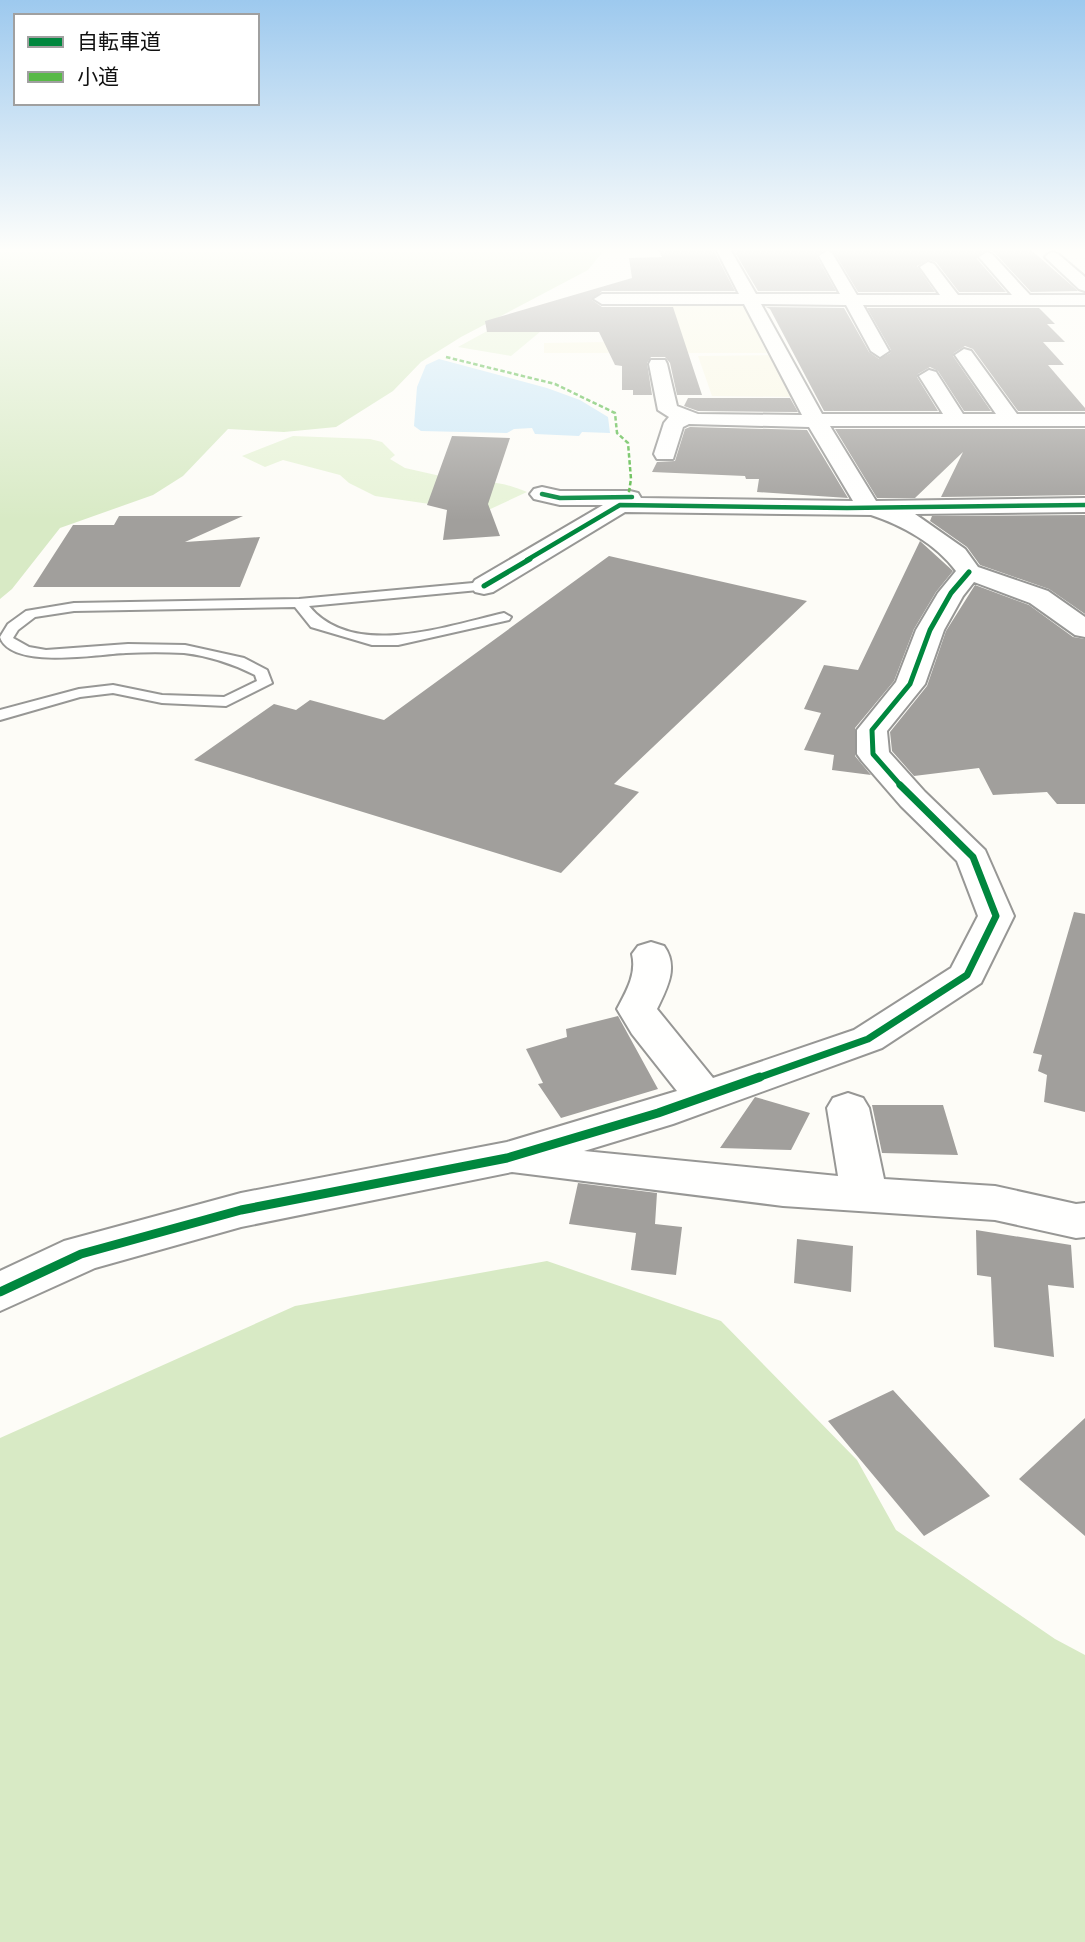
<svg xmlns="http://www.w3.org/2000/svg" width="1085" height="1942" font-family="'Noto Serif','Noto Sans JP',serif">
	<rect width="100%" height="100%" fill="#fdfcf7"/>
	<path fill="#f9f7e4" d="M743,302l24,51h-154l42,-28 -6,-22z
		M609,342l2,11h-67v-10z
		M774,355l19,42 -81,-1 -14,-40z"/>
	<path fill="#e7f3d7" d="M531,307l33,5 -53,44 -53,-9z
		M293,436l77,3 12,3 13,13 -5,4 15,9 71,16c19,-4 33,1 51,8l-43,20 -109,-16 -26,-13 -9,-8 -57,-15 -18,7 -23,-11z"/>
	<path fill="#d8eac5" d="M0,249h605l-17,21 -127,67 -40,25 -28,29 -57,36 -52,5 -56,-3 -45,47 -30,19 -93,33 -48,61 -12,10z
		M547,1261l174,60 136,139 39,70 159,109 30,16v287h-1085v-504l295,-132z"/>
	<path fill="#cde8f7" d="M439,359l108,29 33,12 28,17 2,16 -28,-1 -3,4 -44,-2 -3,-6 -18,1 -7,4 -86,-2 -7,-5 3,-39 9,-22z"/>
	<path fill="#a19f9c" d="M657,249h56l22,42h-133l-10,9 10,7h71l29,88h-25l-7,-32 -5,-6h-14l-4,6 5,32h-19v-5h-11v-24l-7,-1 -16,-33h-112l-2,-11 147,-43 -3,-20 33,-1z
		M733,249h95l-10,5 -1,3 19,34h-78z
		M828,249h202l48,42 -47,1 -37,-40 -6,-2 -10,5 -1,4 29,33h-47l-23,-30 -7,-2 -12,6 18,26h-77l-24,-40z
		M766,307l78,1 25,44 10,7 11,-6 1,-3 -24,-42h172l16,16h-8l18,18h-22l21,23h-16l37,43v3h-67l-45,-62 -8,-3 -11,7 -1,3 38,55h-27l-26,-40 -8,-4 -12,7 -1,3 21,34h-114l-54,-102z
		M688,398h102l8,14 -100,-1 -14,-5z
		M690,427l117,3 41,68 -91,-6 2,-13h-13l-1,-3 -93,-4 5,-10 18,-1 10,-32z
		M835,429h250v66l-144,2 22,-45 -48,46h-38z
		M452,436l58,2 -22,66 12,32 -57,4 4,-30 -20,-5z
		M1085,515v99l-36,-25 -69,-24 -13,-18 -37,-26 2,-5z
		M119,516h124l-58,26 75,-5 -20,50h-207l40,-62h41z
		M920,541l33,30 -17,21 -22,37 -20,52 -39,47v28l16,19 -39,-5 2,-15 -30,-5 17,-37 -17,-4 20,-44 34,5z
		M609,556l198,45 -193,183 25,8 -78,81 -367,-113 80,-56 22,6 14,-10 74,20z
		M975,585l54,20 44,32 12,2v165h-28l-10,-12 -54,3 -14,-27 -65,8 -22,-25 -2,-19 37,-46 19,-55z
		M1074,912l11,2v198l-41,-10 3,-27 -9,-4 4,-16 -9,-2z
		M618,1016l40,73 -97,29 -23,-34 5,-1 -17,-34 41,-12 -1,-8z
		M755,1097l55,16 -19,37 -71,-2z
		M872,1105h71l15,50 -76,-2z
		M578,1183l79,10 -2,31 27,3 -6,48 -45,-5 5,-37 -67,-9z
		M976,1230l95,15 3,43 -26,-3 6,72 -60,-10 -3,-70 -14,-2z
		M797,1239l56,7 -2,46 -57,-9z
		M893,1390l97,106 -66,40 -96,-115z
		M1085,1418v118l-66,-57z"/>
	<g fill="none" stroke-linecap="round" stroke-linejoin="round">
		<defs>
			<path id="service" d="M484,582l5,1v6l-180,17c44,54 137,20 195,7l7,4 -2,3 -111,25h-26l-61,-18 -16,-20 -221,4 -39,6 -17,13 -5,8 16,9 17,3 82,-6 57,1 59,13 23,12 5,13 -46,23 -64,-3 -49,-10 -33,4 -80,23v-10l79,-21 34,-4 49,10 62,2 33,-16 -2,-6c-22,-11 -45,-19 -71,-22 -19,-1 -39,-1 -58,0 -28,1 -115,17 -126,-16l8,-13 18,-13 48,-8 225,-4z"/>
			<path id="minor" d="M716,249h14l26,45h84l-21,-38 8,-5 5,2 25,42h83l-20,-28 8,-5 6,2 24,31h54l-33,-38 8,-5 5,2 38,41h55v10h-222l26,46 -9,6 -9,-6 -25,-46 -85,-1 61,110h121l-24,-38 10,-6 7,2 27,42h33l-41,-59 9,-6 7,2 46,63h68v12h-255l46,75 209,-3v14l-170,2 50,35 13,18 70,24 37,26v20l-10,-2 -45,-32 -56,-21 -11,14 -19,34 -19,54 -38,47 2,21 36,40 60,58 29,66 -33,67 -99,65 -209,76 -89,27 254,25 -11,-68 6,-10 15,-5 15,5 6,10 15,71 111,7 81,18 9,-1v34l-9,1 -81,-18 -212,-14 -271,-34 -271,55 -146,41 -95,43v-40l64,-30 177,-48 266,-51 170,-51 -45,-57 -15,-25c9,-17 20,-35 15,-55l6,-8 13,-4 13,4c15,21 3,42 -7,63l56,69 141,-48 97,-62 27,-52 -21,-55 -56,-55 -39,-45 -5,-7v-24l39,-48 20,-52 22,-37 18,-22c-20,-27 -54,-46 -85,-56l-246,-3 -132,80 -9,2 -9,-2 -4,-6 4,-6 128,-75h-43l-26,-6 -4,-5 4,-5 8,-2 18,4h70l8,2 3,5 212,3 -44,-74 -120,-3 -6,3 -10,32h-16l-3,-5 10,-31 5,-6 -11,-7 -9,-46 2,-4h14l2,4 10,42 21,8 104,1 -58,-111h-142l-8,-5 8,-5h137z
				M1053,252l5,2 27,23v14l-6,-2 -31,-29 -3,-3 3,-3z"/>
		</defs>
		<use href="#service" stroke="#979795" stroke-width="4"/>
		<use href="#minor" stroke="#979795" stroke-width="4"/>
		<use href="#service" fill="#fffffe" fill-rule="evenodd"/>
		<use href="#minor" fill="#fffffe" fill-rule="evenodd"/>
		<path stroke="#58b947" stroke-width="2.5" stroke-dasharray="4.5 2.5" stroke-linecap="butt" d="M446,357l109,27 60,29 2,20 11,10 3,36 -3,19"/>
		<defs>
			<path id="cycleway-far3" d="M542,494l18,4 72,-1
				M527,560l93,-55 227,3 238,-3"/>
			<path id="cycleway-far2" d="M484,586l46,-27
				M902,787l-29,-33 -1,-24 38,-46 20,-54 21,-37 18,-21"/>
			<path id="cycleway-far1" d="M755,1079l113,-40 99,-64 29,-59 -23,-59 -73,-72"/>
			<path id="cycleway" d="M0,1292l81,-38 160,-44 266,-52 151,-45 102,-36"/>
		</defs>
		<use href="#cycleway-far3" stroke="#fff" stroke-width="7"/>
		<use href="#cycleway-far2" stroke="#fff" stroke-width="9"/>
		<use href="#cycleway-far1" stroke="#fff" stroke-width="11"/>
		<use href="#cycleway" stroke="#fff" stroke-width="13"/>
		<use href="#cycleway-far3" stroke="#00873e" stroke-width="4.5"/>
		<use href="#cycleway-far2" stroke="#00873e" stroke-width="5"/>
		<use href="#cycleway-far1" stroke="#00873e" stroke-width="7"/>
		<use href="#cycleway" stroke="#00873e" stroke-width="9"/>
	</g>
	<linearGradient id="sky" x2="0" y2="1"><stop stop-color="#9dc9ee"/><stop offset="0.48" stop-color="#fefefb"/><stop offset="1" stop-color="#fefefb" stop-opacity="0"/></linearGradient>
	<rect width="1085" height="520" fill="url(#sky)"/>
	<rect x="14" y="14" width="245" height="91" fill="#ffffff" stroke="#a0a0a0" stroke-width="2"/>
	<rect x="28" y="37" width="35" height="10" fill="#00873e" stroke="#a0a0a0" stroke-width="2"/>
	<text x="77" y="49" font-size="21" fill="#111111">自転車道</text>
	<rect x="28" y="72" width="35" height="10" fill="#58b947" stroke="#a0a0a0" stroke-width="2"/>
	<text x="77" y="84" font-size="21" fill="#111111">小道</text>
</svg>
